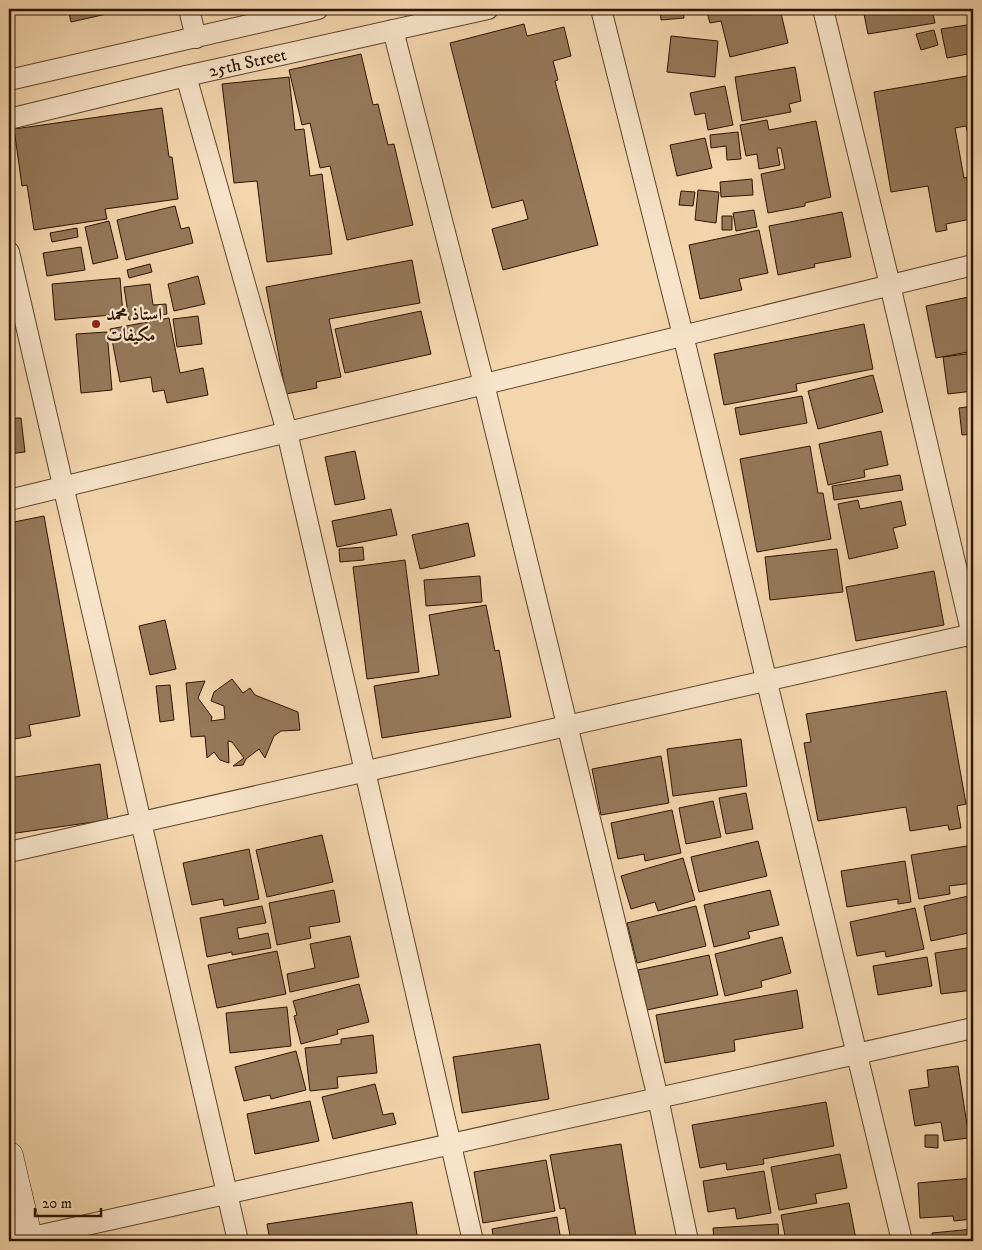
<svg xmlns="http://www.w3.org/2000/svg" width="982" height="1250" font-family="'IM FELL DW Pica',Amiri,serif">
	<rect width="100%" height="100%" fill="#f4d6ad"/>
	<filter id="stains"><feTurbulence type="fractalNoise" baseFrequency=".004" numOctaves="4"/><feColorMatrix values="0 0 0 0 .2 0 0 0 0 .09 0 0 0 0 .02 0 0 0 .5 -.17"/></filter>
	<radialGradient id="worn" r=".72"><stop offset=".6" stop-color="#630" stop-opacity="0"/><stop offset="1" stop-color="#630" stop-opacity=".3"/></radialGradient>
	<path fill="#94795a" stroke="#2c1400" d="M68,9h61l-58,13z
		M660,9h23l1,9 -23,2z
		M706,9h74l8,34 -58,14 -9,-36 -11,2z
		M863,9h69l3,14 -67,11z
		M524,24l3,12 37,-9 7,29 -18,5 5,19 -3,1 43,164 -95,25 -11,-41 36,-10 -5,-19 -31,8 -42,-165z
		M973,24v29l-26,5 -6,-29z
		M934,30l4,15 -17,5 -5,-16z
		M671,36l47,5 -3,36 -48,-5z
		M361,54l12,51 5,-1 10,41 6,-1 19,81 -66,15 -17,-74 -10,2 -10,-45 -8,2 -13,-55z
		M795,67l6,34 -12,3 2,8 -49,9 -7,-44z
		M973,75v62l-4,1 -3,-12 -11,2 9,50 9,-2v54l-2,-11 -25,5 1,6 -11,2 -8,-46 -37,6 -17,-100z
		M289,77l6,53 9,-1 6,47 12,-2 10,80 -65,8 -10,-81 -23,2 -12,-99z
		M725,86l8,39 -25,5 -3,-17 -10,2 -5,-22z
		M162,108l7,49h3l6,42 -73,10 2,10 -73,11 -7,-45 -5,1 -8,-57z
		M767,120l2,10 47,-9 15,76 -26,6v3l-37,7 -7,-39 24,-5 -4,-21h-4l3,17 -21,4 -2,-15 -11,2 -6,-31z
		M738,132l3,27 -14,1 -1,-14 -15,2 -1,-13z
		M705,138l7,30 -35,8 -7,-31z
		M752,179l1,16 -32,2 -1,-15z
		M698,190l21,2 -3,31 -21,-3z
		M681,191l14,1 -2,14 -14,-1z
		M175,206l6,23 8,-2 4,16 -67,17 -9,-40z
		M754,210l3,17 -21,4 -3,-18z
		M842,212l9,45 -37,7 1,3 -37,8 -9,-49z
		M722,216h10v14h-10z
		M109,221l9,37 -25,6 -8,-37z
		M77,228l1,9 -26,5 -2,-9z
		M759,230l9,43 -29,6 3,11 -42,9 -11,-54z
		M81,247l4,23 -38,6 -4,-23z
		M412,260l8,43 -91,16 12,58 -25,5 1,6 -31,6 -20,-107z
		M150,264l2,8 -23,6 -2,-8z
		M198,276l7,28 -31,7 -6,-27z
		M120,278l3,36 -68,6 -3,-36z
		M150,284l3,21 13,-1 1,10 -38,6 -5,-33z
		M973,296v55l-37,7 -10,-52z
		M421,311l10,43 -86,19 -10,-44z
		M198,316l4,28 -25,3 -4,-28z
		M169,318l11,55 23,-5 5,27 -41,8 -3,-13 -11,2 -2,-15 -31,5 -10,-53z
		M864,324l9,45 -77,15 1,7 -73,14 -10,-51z
		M107,332l5,58 -31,3 -5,-59z
		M973,353v38l-25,3 -5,-37z
		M873,375l10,37 -65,17 -10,-38z
		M9,392h1l4,26h7l4,34 -16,2z
		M802,396l5,27 -67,12 -5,-27z
		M973,406v28l-11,1 -3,-27z
		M881,431l7,34 -24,5 1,7 -37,8 -9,-41z
		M810,446l8,47h5l8,46 -74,13 -17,-93z
		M355,451l10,48 -30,6 -10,-48z
		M900,475l3,15 -69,10 -2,-14z
		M858,500l2,9 41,-8 5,24 -13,3 5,20 -49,11 -11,-55z
		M391,509l6,26 -60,12 -5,-26z
		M44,516l36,200 -51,9 2,11 -22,4v-217z
		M468,523l7,33 -55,13 -8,-34z
		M363,547l1,13 -24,2 -1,-13z
		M837,549l6,43 -73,8 -5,-43z
		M405,560l14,112 -52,7 -14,-112z
		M934,571l10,54 -88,16 -10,-54z
		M480,576l2,26 -56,4 -2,-26z
		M486,605l9,46 4,-1 12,67 -129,21 -8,-52 65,-11 -10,-60z
		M165,620l11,49 -26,6 -11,-49z
		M232,679l11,14 7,-5 5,7 43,17 2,18 -19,1 -7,5 -9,22 -6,-9 -13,10 -3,6 -10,1 11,-8 -12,-16 -4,-1 1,22 -9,-3 -6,-8 -7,6 -2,-22 -14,1 -5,-54 19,-2 -7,17 14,19 -1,4 14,-2 -1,-13 -13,-5 3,-9z
		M170,685l4,35 -14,2 -4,-36z
		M946,691l20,113 -9,2 4,22 -12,2 -1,-5 -38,6 -4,-24 -88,14 -14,-78 7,-1 -5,-28z
		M741,739l6,47 -74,10 -6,-47z
		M661,756l8,47 -68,12 -9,-46z
		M100,764l8,56 -99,14v-56z
		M746,793l7,36 -27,5 -7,-36z
		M713,801l8,36 -35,7 -7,-36z
		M672,810l9,43 -36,8 -1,-7 -26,5 -7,-36z
		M322,835l11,47 -66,15 -11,-47z
		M758,841l9,35 -68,16 -8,-35z
		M973,845v38l-24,3 1,8 -31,5 -8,-44z
		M249,849l10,50 -35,7 -1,-7 -31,6 -9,-42z
		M683,858l12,42 -37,11 -3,-9 -24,7 -10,-33z
		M905,861l6,41 -13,2v-5l-51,8 -6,-36z
		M334,890l6,32 -31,5 2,11 -34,7 -8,-42z
		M770,890l9,35 -31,7 2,6 -36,9 -10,-42z
		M973,895v37l-42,9 -7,-35z
		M262,906l4,17 -29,5 2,11 29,-6 3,15 -39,7v-3l-25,5 -7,-39z
		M696,906l10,40 -69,17 -10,-40z
		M915,908l9,41 -38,8 -1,-6 -28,5 -7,-34z
		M350,936l9,41 -69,15 -3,-18 28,-6 -5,-24z
		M782,937l9,36 -30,8 1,6 -37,9 -10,-42z
		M973,947v43l-32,4 -6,-41z
		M277,951l9,43 -69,14 -9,-43z
		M709,955l9,40 -71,15 -9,-40z
		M927,957l5,29 -54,9 -5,-29z
		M359,984l10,38 -32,8 1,4 -37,10 -7,-28 3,-1 -4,-14z
		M797,990l6,38 -69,12 1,11 -70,12 -9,-48z
		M287,1007l4,39 -61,7 -4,-40z
		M373,1035l4,38 -40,4 1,11 -28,3 -5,-43 36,-4v-5z
		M540,1044l9,55 -87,14 -9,-56z
		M296,1051l10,39 -35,9 -1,-4 -26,6 -9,-34z
		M958,1066l11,72 -25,3 -3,-19 -26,4 -6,-36 20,-3 -2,-17z
		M375,1084l8,31 10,-2 3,11 -63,15 -11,-42z
		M310,1101l9,40 -64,13 -8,-40z
		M826,1102l8,44 -71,13 1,5 -37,6 -1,-7 -26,5 -8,-43z
		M925,1135h13v13l-13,-1z
		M621,1144l15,93 -22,4h-43l-6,-33 -5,1 -10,-54z
		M840,1154l7,34 -32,6 2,9 -38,7 -8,-43z
		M546,1160l9,51 -72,12 -9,-51z
		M764,1171l7,42 -34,6 -2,-11 -27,4 -5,-31z
		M973,1178v41l-19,2 -1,-5 -33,2 -2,-35z
		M412,1202l6,39h-148l-3,-17z
		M849,1203l7,36 -15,2h-55l-5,-26z
		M557,1217l4,24h-67l-2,-12z
		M778,1224l1,17h-29l-1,-5h-3v5h-32l-1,-13z
		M973,1229v12h-40l-1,-8z"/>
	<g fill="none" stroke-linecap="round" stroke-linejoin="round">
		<defs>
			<g id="street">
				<path d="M189,9l7,29"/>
				<path d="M601,9l82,326 219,906"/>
				<path d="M823,9l67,276 83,354"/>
				<path d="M393,30l91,354 174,714 30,143"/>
				<path d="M186,76l101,356 186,809"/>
				<path d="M9,80l309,-71"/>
				<path id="s1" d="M9,119l177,-43 302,-67"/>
				<path d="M9,252l229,989"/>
				<path d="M9,500l964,-235"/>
				<path d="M9,852l964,-218"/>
				<path d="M28,1238l945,-210"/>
			</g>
			<path id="secondary" d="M9,1156l20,85"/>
		</defs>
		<use href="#street" stroke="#5e442b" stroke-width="22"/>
		<use href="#secondary" stroke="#2c1400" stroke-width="29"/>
		<use href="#street" stroke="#f8e4ca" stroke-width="20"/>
		<use href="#secondary" stroke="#f8e4ca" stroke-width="28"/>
	</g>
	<circle fill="#8f2418" stroke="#f8e4ca" stroke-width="2" cx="96" cy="324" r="5"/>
	<g text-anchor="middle" stroke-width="4.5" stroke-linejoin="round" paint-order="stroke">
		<g font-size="18" fill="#2c1400" stroke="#f8e4ca">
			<text dy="6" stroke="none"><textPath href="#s1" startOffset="245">25th Street</textPath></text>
		</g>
		<g font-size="18" font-weight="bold" fill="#2c1400" stroke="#f8e4ca" text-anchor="start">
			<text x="106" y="320">استاذ محمد<tspan x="106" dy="21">مكيفات</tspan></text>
		</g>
	</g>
	<rect width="982" height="1250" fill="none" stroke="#f4d6ad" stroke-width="30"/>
	<rect x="10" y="10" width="962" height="1230" fill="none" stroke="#2c1400" stroke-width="2.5"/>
	<rect x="15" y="15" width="952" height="1220" fill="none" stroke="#2c1400"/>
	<path d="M35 1208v8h66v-8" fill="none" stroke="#2c1400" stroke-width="2.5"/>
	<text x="42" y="1208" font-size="15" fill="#2c1400" stroke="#f8e4ca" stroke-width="4" paint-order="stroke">20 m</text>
	<rect width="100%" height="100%" filter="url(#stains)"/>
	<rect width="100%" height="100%" fill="url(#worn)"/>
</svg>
